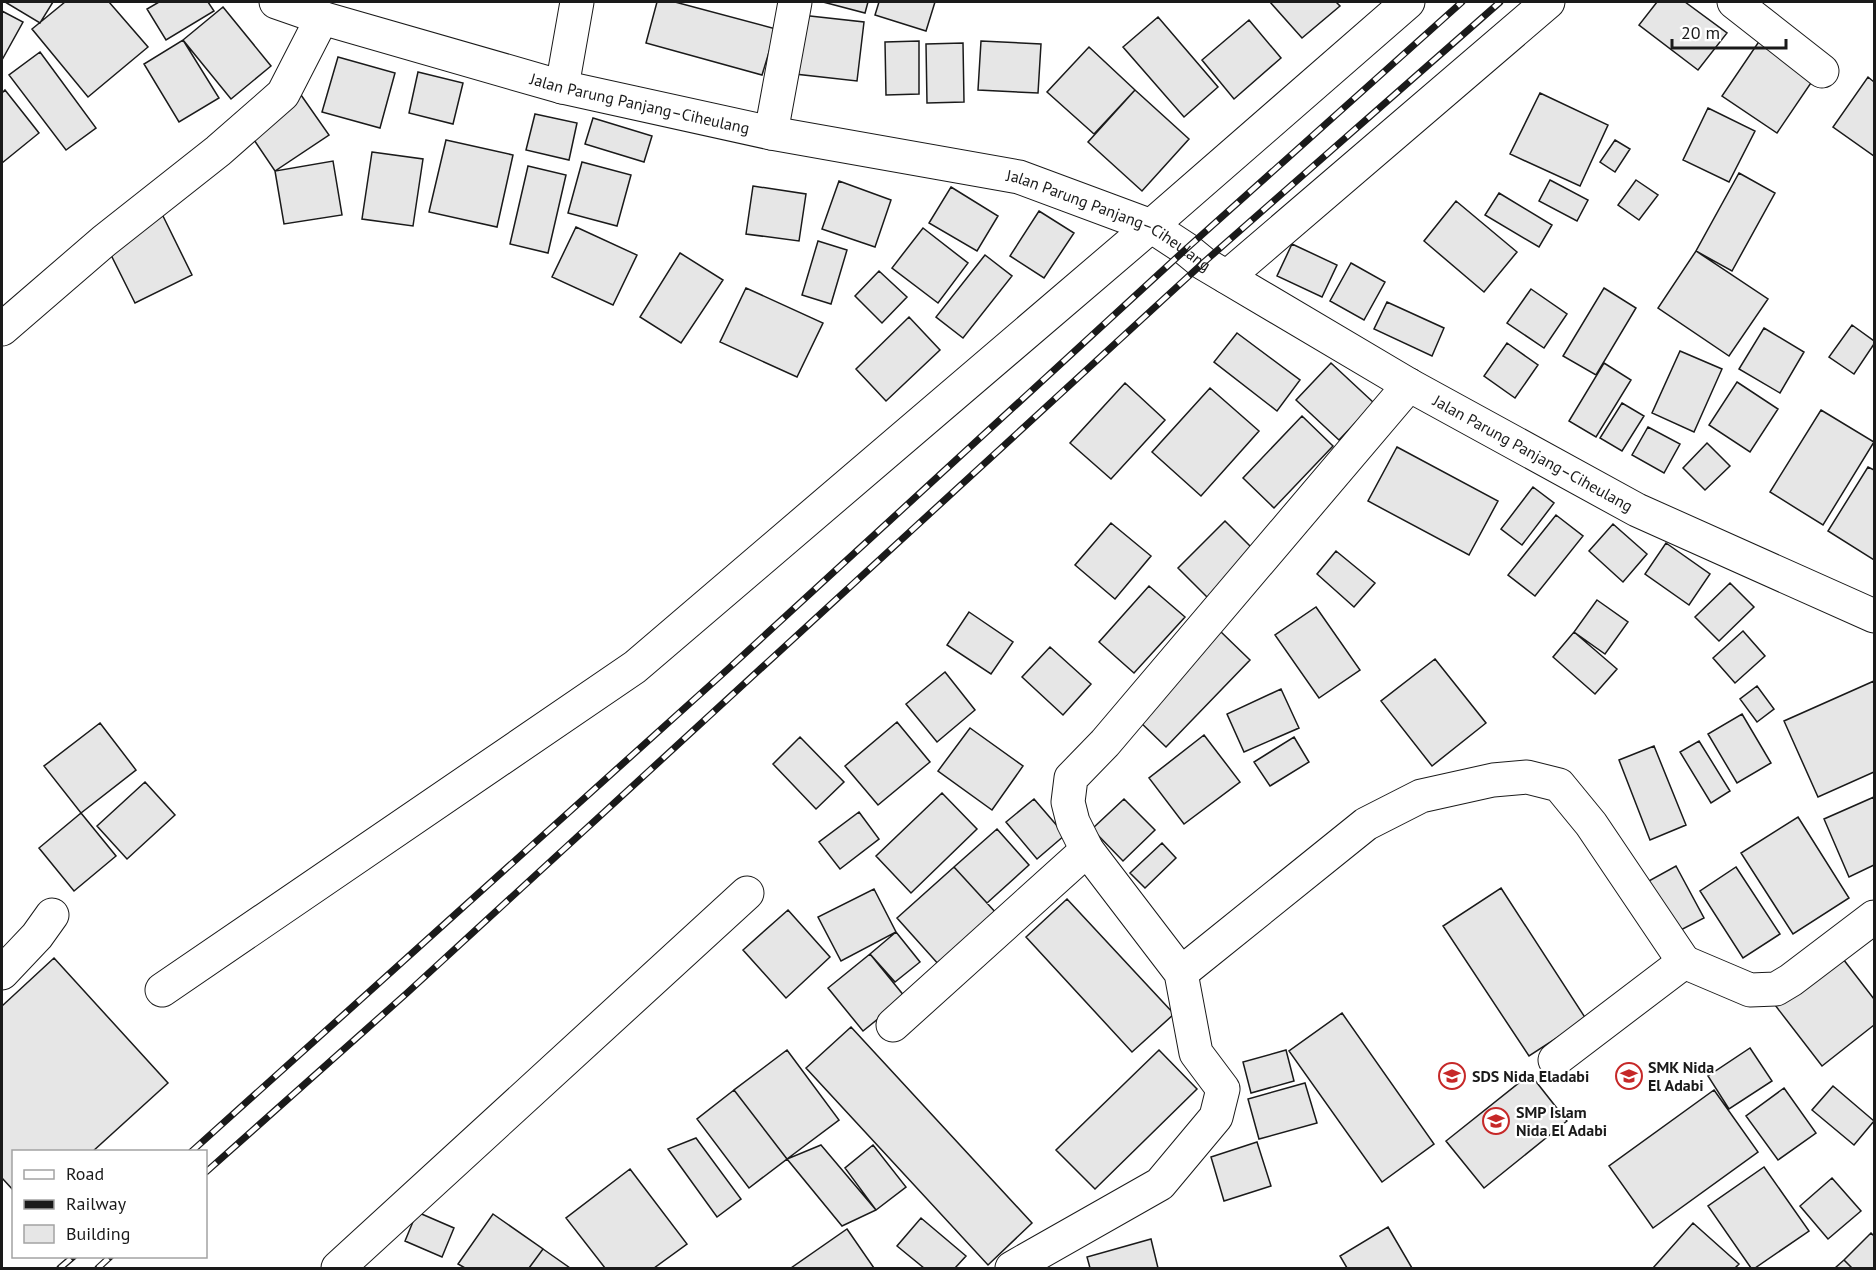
<svg xmlns="http://www.w3.org/2000/svg" width="1876" height="1270" font-family="'PT Sans',sans-serif">
	<rect width="100%" height="100%" fill="#fff"/>
	<path fill="#e6e6e6" stroke="#1a1a1a" stroke-width="1.5" d="M5,2h48l-13,21z
		M65,2h44l39,45 -60,50 -56,-68z
		M159,2h49l6,9 -48,29 -19,-31z
		M657,2h18l101,27 -14,46 -116,-32z
		M823,2h45l-3,11z
		M879,2h56l-9,29 -51,-16z
		M1270,2h66l4,4 -38,32z
		M1657,2h28l42,31 -29,37 -59,-45z
		M223,7l48,59 -40,33 -48,-59z
		M2,11l21,11 -21,38z
		M801,15l63,7 -7,59 -62,-7z
		M1158,17l60,70 -34,30 -61,-70z
		M1249,20l32,38 -47,41 -32,-39z
		M183,40l36,58 -40,24 -35,-58z
		M1760,40l55,37 -38,56 -55,-37z
		M919,41v53l-33,1 -1,-53z
		M981,41l60,3 -3,49 -60,-3z
		M963,43l1,59 -37,1 -1,-59z
		M1089,47l46,43 -41,44 -47,-42z
		M40,52l56,76 -30,22 -57,-75z
		M338,57l57,16 -15,55 -58,-16z
		M418,72l45,11 -10,41 -44,-11z
		M1868,77l6,5v74l-41,-29z
		M5,90l34,43 -37,30v-70z
		M1135,90l54,49 -47,52 -54,-49z
		M1540,93l68,32 -28,61 -70,-32z
		M301,95l28,40 -54,36 -27,-40z
		M1708,108l47,23 -26,51 -46,-22z
		M535,114l42,9 -8,37 -43,-10z
		M593,118l59,18 -8,26 -59,-18z
		M446,140l67,15 -16,72 -68,-15z
		M1615,140l15,9 -15,23 -15,-10z
		M372,152l51,7 -10,67 -51,-7z
		M333,161l9,54 -58,9 -9,-53z
		M582,162l49,13 -14,51 -49,-13z
		M528,166l38,9 -18,78 -38,-9z
		M1739,173l36,20 -43,78 -36,-20z
		M1550,180l38,20 -11,21 -38,-20z
		M1636,180l22,15 -19,25 -21,-15z
		M839,181l52,19 -16,47 -53,-18z
		M753,186l53,8 -7,47 -53,-7z
		M951,187l47,29 -21,35 -48,-28z
		M1499,193l53,32 -13,22 -54,-32z
		M1456,201l61,51 -33,40 -60,-51z
		M1039,211l35,22 -30,45 -34,-22z
		M162,214l30,61 -57,28 -30,-60z
		M576,227l61,28 -24,50 -61,-28z
		M923,228l45,35 -30,40 -46,-35z
		M818,241l29,9 -16,54 -29,-9z
		M1292,244l45,21 -15,32 -45,-21z
		M1696,251l72,48 -39,57 -71,-48z
		M680,253l43,27 -42,63 -41,-26z
		M985,255l27,21 -49,62 -27,-21z
		M1351,263l34,19 -21,38 -34,-19z
		M879,271l28,26 -25,26 -27,-27z
		M746,288l77,35 -26,54 -77,-35z
		M1604,288l32,20 -40,67 -33,-19z
		M1531,289l36,25 -23,34 -37,-25z
		M1387,302l57,26 -12,28 -58,-27z
		M909,317l31,33 -54,51 -30,-32z
		M1852,325l22,16v3l-20,30 -25,-17z
		M1764,328l40,24 -24,41 -41,-24z
		M1237,333l63,47 -23,31 -63,-49z
		M1507,343l31,22 -23,33 -31,-22z
		M1680,351l42,18 -28,63 -42,-19z
		M1331,363l43,40 -35,37 -43,-40z
		M1604,363l27,17 -35,57 -27,-16z
		M1737,382l41,27 -28,43 -41,-27z
		M1125,383l40,37 -54,59 -41,-36z
		M1210,388l49,43 -58,65 -49,-44z
		M1622,403l22,13 -22,35 -22,-13z
		M1821,410l53,32 -51,83 -53,-33z
		M1302,416l31,30 -59,62 -31,-30z
		M1648,427l32,17 -16,29 -32,-18z
		M1707,443l23,23 -25,24 -22,-22z
		M1397,447l101,54 -29,54 -101,-54z
		M1868,467l6,3v90l-46,-29z
		M1533,487l21,16 -32,42 -21,-16z
		M1556,515l27,21 -48,60 -27,-21z
		M1225,521l30,30 -47,47 -30,-30z
		M1111,523l40,33 -36,43 -40,-34z
		M1613,524l34,30 -24,28 -34,-31z
		M1666,543l44,31 -21,31 -44,-31z
		M1336,551l39,32 -21,24 -37,-33z
		M1730,583l24,24 -35,34 -24,-24z
		M1149,586l36,31 -51,56 -35,-31z
		M1597,600l31,22 -23,32 -31,-22z
		M1316,607l44,63 -41,28 -44,-63z
		M969,612l44,30 -22,32 -44,-29z
		M1220,631l30,29 -84,87 -30,-29z
		M1743,631l22,25 -30,27 -22,-25z
		M1574,632l43,37 -22,25 -42,-37z
		M1050,647l41,37 -28,31 -41,-38z
		M1435,659l51,64 -54,43 -51,-65z
		M945,672l30,38 -38,32 -31,-38z
		M1874,681v91l-56,25 -34,-76z
		M1757,686l17,23 -17,13 -17,-23z
		M1281,689l18,39 -55,24 -17,-38z
		M1742,714l29,49 -34,20 -29,-49z
		M897,722l33,40 -52,43 -33,-39z
		M100,723l36,47 -55,43 -37,-47z
		M970,728l53,38 -31,44 -54,-39z
		M1204,735l36,47 -56,42 -35,-46z
		M800,737l44,45 -28,27 -43,-45z
		M1294,737l15,25 -39,24 -16,-24z
		M1699,741l31,50 -19,12 -31,-51z
		M1654,746l32,79 -36,15 -31,-80z
		M145,782l30,33 -48,44 -30,-33z
		M942,793l35,36 -66,64 -35,-37z
		M1874,797v68l-25,12 -25,-58z
		M1034,799l31,36 -28,24 -31,-37z
		M1124,799l31,31 -32,31 -31,-32z
		M859,812l20,27 -39,30 -21,-27z
		M81,813l35,43 -42,35 -35,-43z
		M1798,817l51,81 -56,36 -52,-81z
		M997,829l32,36 -42,38 -33,-36z
		M1162,843l14,15 -31,30 -15,-15z
		M1676,866l28,52 -29,15 -28,-51z
		M954,867l43,47 -57,52 -43,-48z
		M1736,867l44,67 -37,24 -43,-67z
		M1501,888l85,131 -57,37 -86,-130z
		M874,889l22,43 -55,29 -23,-44z
		M1067,899l107,115 -42,38 -106,-115z
		M788,910l42,47 -44,41 -43,-48z
		M896,932l24,30 -25,20 -25,-28z
		M870,954l35,43 -42,34 -35,-43z
		M1840,955l34,44v26l-52,41 -47,-61z
		M54,958l114,125 -76,69h-78v39l-12,-13v-172z
		M1342,1013l92,131 -52,38 -93,-131z
		M851,1027l181,196 -44,42 -182,-197z
		M1750,1048l22,33 -43,28 -21,-33z
		M787,1050l52,70 -52,39 -53,-69z
		M1159,1050l38,39 -102,100 -39,-39z
		M1286,1050l8,31 -43,12 -8,-31z
		M1530,1074l37,47 -83,67 -38,-47z
		M1305,1083l12,40 -58,16 -11,-40z
		M1833,1086l41,35 -20,24 -42,-35z
		M1784,1088l32,45 -38,27 -32,-44z
		M734,1090l53,69 -38,29 -52,-69z
		M1714,1090l44,62 -105,76 -44,-62z
		M696,1138l45,61 -24,18 -49,-68z
		M1257,1142l14,44 -47,15 -13,-44z
		M821,1145l55,65 -34,16 -55,-67z
		M873,1145l33,42 -30,23 -31,-42z
		M1764,1167l45,64 -54,37h-4l-43,-62z
		M630,1169l57,75 -33,24h-49l-39,-50z
		M1832,1178l29,33 -33,28 -28,-33z
		M417,1212l37,16 -12,29 -37,-16z
		M493,1214l50,35 -14,19h-64l-7,-4z
		M921,1218l45,38 -11,12h-31l-27,-22z
		M1693,1223l46,41 -4,4h-82z
		M1388,1227l24,41h-65l-7,-12z
		M847,1229l27,39h-83z
		M1871,1233l3,3v32h-22l-8,-8z
		M1151,1239l7,29h-68l-3,-11z
		M543,1249l27,19h-41z
		M1844,1260l8,8h-17z"/>
	<g fill="none" stroke-linecap="round" stroke-linejoin="round">
		<defs>
			<g id="minor">
				<path id="s1" d="M276,2l46,16 240,69 209,46 248,44 132,49 35,23 17,14 206,122 228,125 237,106"/>
				<path d="M1734,2l88,69"/>
				<path d="M562,87l15,-85"/>
				<path d="M771,133l24,-131"/>
				<path d="M1227,277l321,-275"/>
				<path d="M2,329l102,-88 114,-90 65,-57 39,-76"/>
				<path d="M2,973l35,-37 15,-21"/>
				<path d="M1181,973l185,-149 55,-28 72,-16 34,-3 32,8 32,39 93,138"/>
				<path d="M162,990l473,-323 516,-441 257,-224"/>
				<path d="M893,1025l194,-175"/>
				<path d="M1555,1060l129,-98 66,28 26,-1 15,-9 83,-63"/>
				<path d="M338,1268l409,-375"/>
				<path d="M1012,1268l148,-84 56,-67 7,-28 -27,-36 -15,-80 -94,-123 -14,-28 -5,-20 3,-24 34,-35 304,-358"/>
			</g>
		</defs>
		<use href="#minor" stroke="#1a1a1a" stroke-width="35"/>
		<use href="#minor" stroke="#fff" stroke-width="33"/>
		<defs>
			<path id="rail" d="M191,1152l537,-483 458,-420 276,-247
				M206,1172l201,-179 796,-730 297,-261
				M60,1268l14,-12
				M98,1268l13,-12"/>
		</defs>
		<use href="#rail" stroke="#1a1a1a" stroke-width="7"/>
		<use href="#rail" stroke="#fff" stroke-width="4.5" stroke-dasharray="14" stroke-linecap="butt"/>
	</g>
	<defs>
		<symbol id="school-ring" viewBox="-11 -11 22 22"><circle r="9.5" fill="#fff" stroke="#c62828" stroke-width="1.5"/><path d="M0-5L7-2L0 1L-7-2ZM-4 1L0 2.5L4 1V4Q0 6-4 4Z" fill="#c62828"/></symbol>
	</defs>
	<g fill-rule="evenodd">
		<use href="#school-ring" x="1437" y="1061" width="30" height="30"/>
		<use href="#school-ring" x="1614" y="1061" width="30" height="30"/>
		<use href="#school-ring" x="1481" y="1106" width="30" height="30"/>
	</g>
	<g text-anchor="middle" stroke-width="4.5" stroke-linejoin="round" paint-order="stroke">
		<g font-size="16" fill="#1a1a1a" stroke="#fff">
			<text dy="6" stroke="none"><textPath href="#s1" startOffset="378">Jalan Parung Panjang–Ciheulang</textPath></text>
			<text dy="6" stroke="none"><textPath href="#s1" startOffset="864">Jalan Parung Panjang–Ciheulang</textPath></text>
			<text dy="6" stroke="none"><textPath href="#s1" startOffset="1350">Jalan Parung Panjang–Ciheulang</textPath></text>
		</g>
		<g font-size="16" font-weight="bold" fill="#1a1a1a" stroke="#fff" text-anchor="start">
			<text x="1648" y="1073">SMK Nida<tspan x="1648" dy="18">El Adabi</tspan></text>
			<text x="1472" y="1082">SDS Nida Eladabi</text>
			<text x="1516" y="1118">SMP Islam<tspan x="1516" dy="18">Nida El Adabi</tspan></text>
		</g>
	</g>
	<rect width="1876" height="1270" fill="none" stroke="#1a1a1a" stroke-width="6"/>
	<rect x="12" y="1150" width="195" height="108" fill="#ffffff" stroke="#a3a3a3" stroke-width="1.5"/>
	<rect x="24" y="1170" width="30" height="9" fill="#ffffff" stroke="#a3a3a3" stroke-width="1.5"/>
	<text x="66" y="1180" font-size="18" fill="#1a1a1a">Road</text>
	<rect x="24" y="1200" width="30" height="9" fill="#1a1a1a" stroke="#a3a3a3" stroke-width="1.5"/>
	<text x="66" y="1210" font-size="18" fill="#1a1a1a">Railway</text>
	<rect x="24" y="1225" width="30" height="18" fill="#e6e6e6" stroke="#a3a3a3" stroke-width="1.5"/>
	<text x="66" y="1240" font-size="18" fill="#1a1a1a">Building</text>
	<path d="M1672 39v9h114v-9" fill="none" stroke="#1a1a1a" stroke-width="3"/>
	<text x="1681" y="39" font-size="18" fill="#1a1a1a" stroke="#ffffff" stroke-width="4.5" paint-order="stroke">20 m</text>
</svg>
